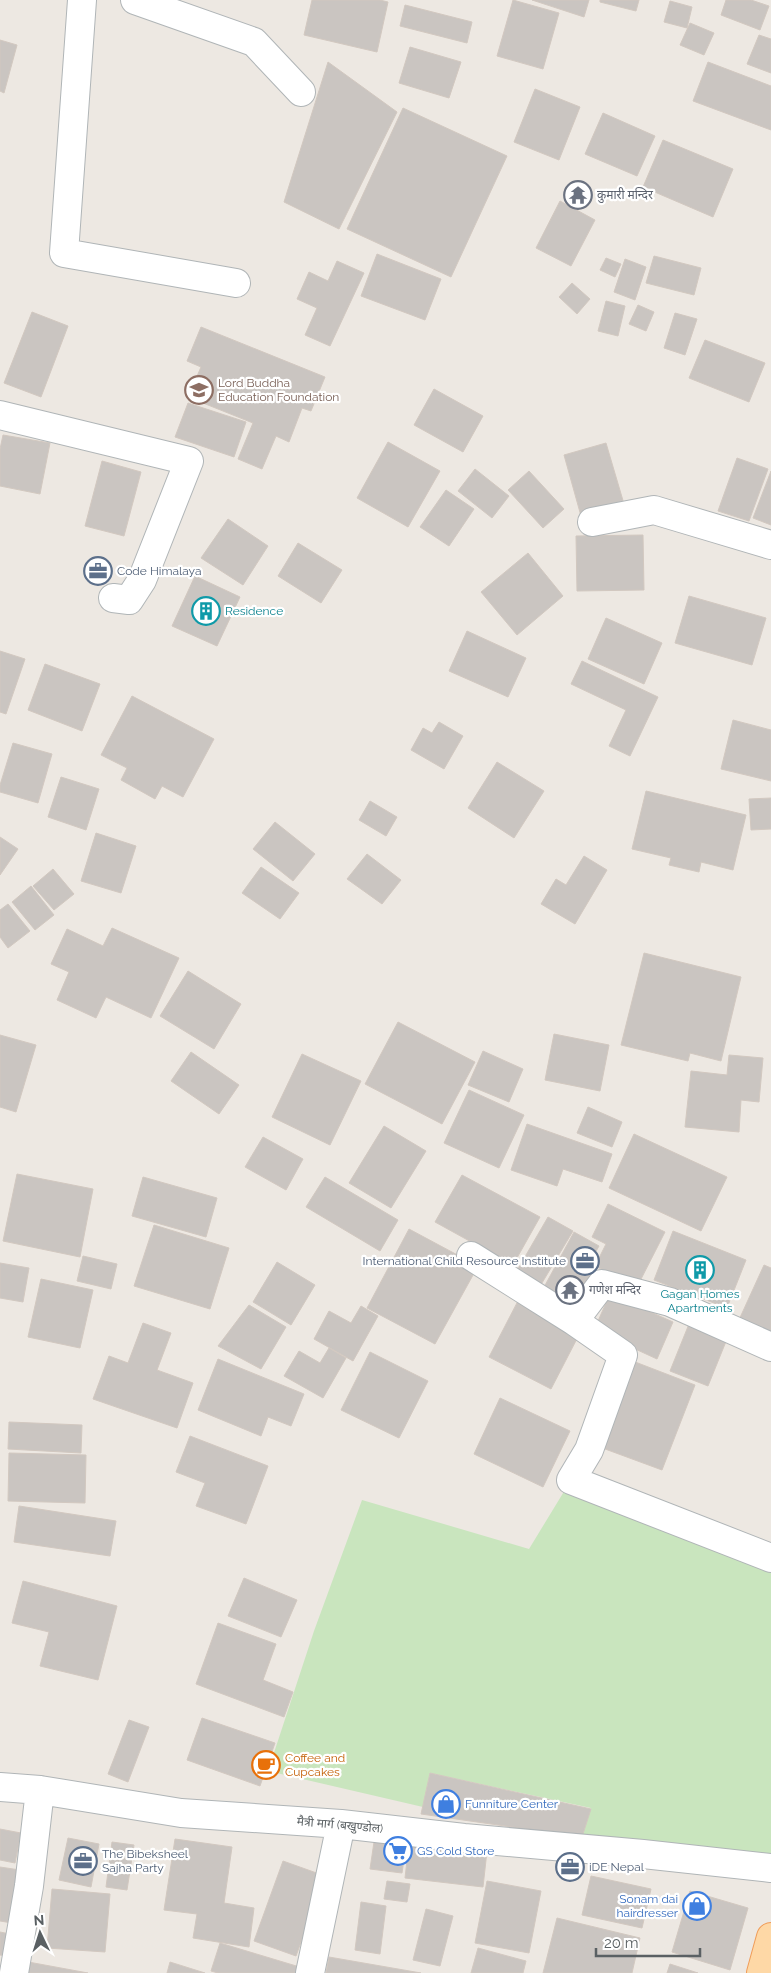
<svg xmlns="http://www.w3.org/2000/svg" width="771" height="1973" font-family="Raleway,'Noto Sans Devanagari',sans-serif">
	<rect width="100%" height="100%" fill="#ede8e2"/>
	<path fill="#c9e5be" d="M571,1480l200,78v303l-189,-24 9,-29 -161,-35 -7,34 -155,-36 46,-140 48,-131 167,49z"/>
	<path fill="#cac5c1" stroke="#d2c8c0" d="M312,0h68l8,2 -11,50 -73,-17z
		M513,0l46,13 -16,56 -46,-13z
		M532,0h57l-5,17z
		M600,0h39l-3,11 -36,-9z
		M726,0h25l18,6 -9,24 -39,-15z
		M670,1l22,6 -5,21 -23,-6z
		M405,5l67,17 -5,21 -67,-17z
		M690,23l24,10 -10,22 -24,-10z
		M759,35l12,4v34l-24,-9z
		M0,40l17,5 -13,48 -4,-2z
		M410,47l51,15 -12,36 -50,-15z
		M328,62l69,50 -58,117 -55,-27z
		M708,62l63,24v44l-78,-29z
		M535,89l45,18 -21,53 -45,-18z
		M403,108l104,48 -56,121 -104,-48z
		M603,113l52,23 -18,40 -52,-22z
		M663,140l70,29 -20,48 -70,-30z
		M560,201l35,19 -24,46 -35,-18z
		M377,254l64,25 -16,41 -64,-24z
		M654,256l47,12 -7,27 -48,-12z
		M606,258l15,6 -6,13 -15,-7z
		M625,259l21,8 -11,33 -21,-8z
		M337,261l27,12 -34,73 -25,-11 12,-27 -20,-9 12,-27 19,9z
		M572,283l18,16 -13,15 -18,-17z
		M606,301l19,5 -7,30 -20,-5z
		M638,305l16,7 -8,19 -17,-7z
		M32,312l36,14 -27,71 -37,-14z
		M675,313l22,6 -12,36 -21,-7z
		M201,327l124,50 -14,34 -9,-3 -13,34 -13,-6 -14,33 -24,-10 15,-36 -65,-26 13,-30 -14,-6z
		M705,340l60,23 -16,39 -60,-24z
		M434,389l49,27 -20,36 -49,-27z
		M188,403l58,19 -12,35 -59,-20z
		M3,435l47,8 -10,51 -40,-8v-37z
		M388,442l52,29 -32,56 -51,-29z
		M606,443l18,61 -43,12 -17,-61z
		M737,458l31,11 -19,52 -31,-10z
		M102,461l39,11 -17,64 -39,-10z
		M475,469l34,27 -17,22 -34,-27z
		M529,471l35,38 -21,19 -35,-38z
		M771,471v54l-18,-7z
		M446,490l28,19 -25,37 -29,-19z
		M228,519l40,27 -25,39 -42,-27z
		M643,535l1,55 -67,1 -1,-55z
		M298,543l44,27 -21,33 -43,-27z
		M528,553l35,43 -46,39 -36,-43z
		M195,576l45,21 -23,49 -45,-20z
		M689,596l77,22 -14,47 -77,-22z
		M606,618l56,25 -18,41 -56,-25z
		M467,631l59,27 -18,39 -59,-26z
		M0,651l25,8 -19,55 -6,-2z
		M582,661l76,36 -28,59 -21,-10 17,-36 -55,-26z
		M45,664l55,20 -18,47 -54,-21z
		M132,696l82,43 -31,58 -21,-11 -7,13 -34,-19 6,-12 -26,-13z
		M733,720l38,10v51l-50,-12z
		M439,722l24,14 -19,33 -33,-19 12,-22 9,5z
		M13,743l39,11 -14,49 -38,-11v-7z
		M497,762l47,29 -30,47 -46,-30z
		M61,777l38,12 -13,41 -38,-13z
		M646,791l100,24 -13,55 -32,-8 -2,10 -30,-7 2,-7 -39,-9z
		M771,798v31l-20,1 -2,-31z
		M370,801l27,16 -11,19 -27,-16z
		M275,822l40,32 -22,27 -40,-32z
		M96,833l40,13 -15,47 -40,-12z
		M0,837l18,12 -18,26z
		M367,854l34,26 -19,24 -35,-25z
		M584,856l23,14 -32,54 -34,-20 15,-25 10,6z
		M261,867l38,26 -19,26 -38,-26z
		M53,869l21,25 -20,16 -21,-24z
		M31,886l23,29 -19,15 -23,-28z
		M8,904l22,27 -22,17 -8,-11v-27z
		M112,928l67,30 -28,60 -45,-21 -10,21 -39,-18 12,-28 -18,-8 16,-35 36,17z
		M644,953l97,24 -20,84 -31,-8 -2,8 -67,-16z
		M188,971l53,33 -27,45 -54,-33z
		M398,1022l77,40 -33,62 -77,-40z
		M554,1034l55,11 -9,46 -55,-11z
		M0,1035l36,10 -20,67 -16,-5z
		M483,1051l40,18 -14,33 -41,-17z
		M191,1052l48,33 -20,29 -48,-33z
		M302,1054l59,27 -31,64 -58,-28z
		M729,1055l34,3 -4,44 -18,-2 -2,32 -54,-5 6,-56 36,4z
		M469,1090l55,25 -25,53 -55,-25z
		M588,1107l34,15 -10,25 -35,-14z
		M527,1124l85,30 -10,28 -39,-13 -6,17 -46,-16z
		M384,1126l42,25 -35,57 -42,-25z
		M634,1134l93,43 -26,54 -92,-43z
		M263,1137l40,22 -17,31 -41,-23z
		M17,1174l76,15 -13,68 -77,-16z
		M462,1175l78,42 -27,48 -78,-43z
		M143,1177l74,21 -11,39 -74,-21z
		M325,1177l73,43 -18,31 -74,-44z
		M608,1204l57,28 -28,55 -42,-21 11,-22 -14,-7z
		M548,1217l25,14 -34,57 -24,-14z
		M154,1225l75,23 -19,61 -76,-23z
		M409,1229l69,37 -43,78 -68,-36z
		M673,1231l73,29 -19,48 -73,-28z
		M574,1232l25,14 -13,23 7,3 -19,34 -31,-17z
		M83,1256l34,8 -6,25 -34,-8z
		M277,1262l38,23 -24,40 -38,-23z
		M0,1263l29,5 -6,34 -23,-4z
		M764,1265l7,3v69l-33,-15z
		M41,1279l52,11 -13,58 -52,-11z
		M610,1294l63,28 -16,37 -63,-29z
		M520,1297l62,32 -31,60 -62,-32z
		M249,1305l37,22 -25,42 -43,-23z
		M361,1306l17,10 -25,45 -39,-22 15,-28 22,12z
		M143,1323l28,10 -14,37 36,13 -16,45 -84,-29 16,-43 19,7z
		M689,1324l38,15 -19,47 -38,-15z
		M329,1348l17,10 -23,40 -39,-22 15,-25 21,12z
		M370,1352l58,29 -29,57 -58,-28z
		M218,1359l86,35 -13,32 -23,-9 -7,19 -63,-26z
		M630,1360l65,25 -33,85 -65,-24z
		M500,1398l70,33 -27,56 -69,-33z
		M9,1422l73,3 -1,28 -73,-4z
		M190,1436l78,30 -22,58 -50,-18 9,-23 -29,-11z
		M9,1453l77,2 -1,48 -77,-2z
		M19,1506l97,15 -6,35 -96,-14z
		M244,1578l53,22 -16,37 -53,-21z
		M23,1581l94,25 -19,74 -58,-14 9,-34 -37,-9z
		M218,1623l58,21 -13,36 30,12 -9,25 -88,-33z
		M202,1718l73,25 -15,43 -73,-26z
		M129,1720l20,7 -21,55 -20,-8z
		M430,1773l161,36 -9,28 -161,-23z
		M0,1829l21,4 -6,30 -15,-3z
		M68,1838l31,6 -8,43 -32,-7z
		M175,1839l57,8 -8,56 30,5 -5,39 -56,-9 4,-24 -33,-4z
		M112,1842l22,3 -7,45 -21,-3z
		M374,1842l32,4 -4,27 -32,-4z
		M409,1843l78,8 -4,36 -78,-9z
		M283,1861l42,15 -29,80 -42,-15z
		M0,1867l20,3 -8,53 -12,-2z
		M591,1876l60,13 -9,39 -60,-13z
		M387,1881l23,3 -3,18 -23,-3z
		M487,1881l54,10 -12,62 -54,-10z
		M52,1889l58,5 -5,58 -58,-4z
		M690,1891l58,17 -18,62 -58,-18z
		M361,1902l25,4 -6,48 -25,-4z
		M426,1909l27,7 -13,50 -27,-6z
		M557,1918l83,20 -8,35h-89z
		M0,1932l10,2 -3,22 -7,-1z
		M220,1943l83,25 -1,5h-84l-7,-2z
		M478,1948l48,13 -3,12h-52z
		M329,1957l92,16h-95z
		M23,1961l65,12h-67z
		M170,1962l35,11h-38z
		M670,1964l28,9h-31z"/>
	<g fill="none" stroke-linecap="round" stroke-linejoin="round">
		<defs>
			<path id="minor" d="M82,0l-18,253 172,30
				M135,0l119,42 47,50
				M0,415l189,46 -47,119 -13,20 -16,-2
				M592,522l62,-12 117,35
				M471,1256l103,65 28,-37 68,18 101,45
				M574,1321l49,34 -34,95 -18,30 200,78
				M0,1787l40,3 141,23 160,11 123,14 179,16 128,14
				M14,1973l15,-87 11,-96
				M310,1973l31,-149"/>
			<path id="major" d="M761,1973l10,-36"/>
		</defs>
		<use href="#minor" stroke="#b0b5b7" stroke-width="30"/>
		<use href="#major" stroke="#f09c58" stroke-width="30"/>
		<use href="#minor" stroke="#fff" stroke-width="28"/>
		<use href="#major" stroke="#fed8a6" stroke-width="28"/>
	</g>
	<defs>
		<symbol id="temple-ring" viewBox="-11 -11 22 22"><circle r="9.5" fill="#fff" stroke="#6b7280" stroke-width="1.5"/><path d="M0-6L5-2H3V0L6.5 2.5H4V6H1.5V3h-3V6H-4V2.5H-6.5L-3 0V-2H-5Z" fill="#6b7280"/></symbol>
		<symbol id="university-ring" viewBox="-11 -11 22 22"><circle r="9.5" fill="#fff" stroke="#8d6e63" stroke-width="1.5"/><path d="M0-5L7-2L0 1L-7-2ZM-4 1L0 2.5L4 1V4Q0 6-4 4Z" fill="#8d6e63"/></symbol>
		<symbol id="office-ring" viewBox="-11 -11 22 22"><circle r="9.5" fill="#fff" stroke="#5c6f8a" stroke-width="1.5"/><path d="M-6-3h4V-5.5h4V-3h4V5H-6ZM-1-4.5V-3h2v-1.5ZM-6 0V1H6V0Z" fill="#5c6f8a"/></symbol>
		<symbol id="building-ring" viewBox="-11 -11 22 22"><circle r="9.5" fill="#fff" stroke="#0f9aa8" stroke-width="1.5"/><path d="M-4-6H4V6H1V3H-1V6H-4ZM-2.5-4.3h1.7v1.8h-1.7ZM.8-4.3h1.7v1.8H.8ZM-2.5-1h1.7V.8h-1.7ZM.8-1h1.7V.8H.8Z" fill="#0f9aa8"/></symbol>
		<symbol id="cafe-ring" viewBox="-11 -11 22 22"><circle r="9.5" fill="#fff" stroke="#e8710a" stroke-width="1.5"/><path d="M-5.5-4.5H6V0H3Q3 3.5 0 3.5H-2.5Q-5.5 3.5-5.5 0ZM3-3.2v2h1.7v-2ZM-6 4.5H4V6H-6Z" fill="#e8710a"/></symbol>
		<symbol id="shop-ring" viewBox="-11 -11 22 22"><circle r="9.5" fill="#fff" stroke="#3f7fe0" stroke-width="1.5"/><path d="M-5-2.5h2.3a2.7 3.5 0 0 1 5.4 0H5L5.5 6h-11ZM-1.5-2.5h3a1.5 2.3 0 0 0-3 0Z" fill="#3f7fe0"/></symbol>
		<symbol id="supermarket-ring" viewBox="-11 -11 22 22"><circle r="9.5" fill="#fff" stroke="#3f7fe0" stroke-width="1.5"/><path d="M-6-5.5h2.5l.6 2H6L4.5 2H-2.5L-4.4-4H-6ZM-1.5 3.2a1.3 1.3 0 1 0 .1 0ZM3 3.2a1.3 1.3 0 1 0 .1 0Z" fill="#3f7fe0"/></symbol>
	</defs>
	<g fill-rule="evenodd">
		<use href="#temple-ring" x="562" y="179" width="32" height="32"/>
		<use href="#university-ring" x="183" y="374" width="32" height="32"/>
		<use href="#office-ring" x="82" y="555" width="32" height="32"/>
		<use href="#building-ring" x="190" y="595" width="32" height="32"/>
		<use href="#office-ring" x="569" y="1245" width="32" height="32"/>
		<use href="#building-ring" x="684" y="1254" width="32" height="32"/>
		<use href="#temple-ring" x="554" y="1274" width="32" height="32"/>
		<use href="#cafe-ring" x="250" y="1749" width="32" height="32"/>
		<use href="#shop-ring" x="430" y="1788" width="32" height="32"/>
		<use href="#supermarket-ring" x="382" y="1835" width="32" height="32"/>
		<use href="#office-ring" x="67" y="1845" width="32" height="32"/>
		<use href="#office-ring" x="554" y="1851" width="32" height="32"/>
		<use href="#shop-ring" x="681" y="1890" width="32" height="32"/>
	</g>
	<g text-anchor="middle" stroke-width="4.5" stroke-linejoin="round" paint-order="stroke">
		<g font-size="12" fill="#5b616d" stroke="#fff" text-anchor="start">
			<text x="597" y="199">कुमारी मन्दिर</text>
			<text x="589" y="1294">गणेश मन्दिर</text>
		</g>
		<g font-size="12" fill="#785e54" stroke="#fff" text-anchor="start">
			<text x="218" y="387">Lord Buddha<tspan x="218" dy="14">Education Foundation</tspan></text>
		</g>
		<g font-size="12" fill="#4e5e75" stroke="#fff" text-anchor="start">
			<text x="117" y="575">Code Himalaya</text>
			<text x="566" y="1265" text-anchor="end">International Child Resource Institute</text>
			<text x="102" y="1858">The Bibeksheel<tspan x="102" dy="14">Sajha Party</tspan></text>
			<text x="589" y="1871">iDE Nepal</text>
		</g>
		<g font-size="12" fill="#0d838f" stroke="#fff" text-anchor="start">
			<text x="225" y="615">Residence</text>
			<text x="700" y="1298" text-anchor="middle">Gagan Homes<tspan x="700" dy="14">Apartments</tspan></text>
		</g>
		<g font-size="12" fill="#c56008" stroke="#fff" text-anchor="start">
			<text x="285" y="1762">Coffee and<tspan x="285" dy="14">Cupcakes</tspan></text>
		</g>
		<g font-size="12" fill="#366cbe" stroke="#fff" text-anchor="start">
			<text x="465" y="1808">Funniture Center</text>
			<text x="417" y="1855">GS Cold Store</text>
			<text x="678" y="1903" text-anchor="end">Sonam dai<tspan x="678" dy="14">hairdresser</tspan></text>
		</g>
		<g font-size="12" fill="#5a6063" stroke="#fff">
			<text transform="translate(340 1825) rotate(5)" y="4">मैत्री मार्ग (बखुण्डोल)</text>
		</g>
	</g>
	<g transform="translate(40 1933) rotate(356)" stroke="#ffffff" stroke-width="4" paint-order="stroke">
	<path d="M0-4L9 19L0 12L-9 19Z" fill="#5a6063"/>
	<text y="-8" font-size="14" font-weight="bold" text-anchor="middle" fill="#5a6063">N</text>
	</g>
	<path d="M596 1948v8h104v-8" fill="none" stroke="#5a6063" stroke-width="2.5"/>
	<text x="604" y="1948" font-size="15" fill="#5a6063" stroke="#ffffff" stroke-width="4" paint-order="stroke">20 m</text>
</svg>
